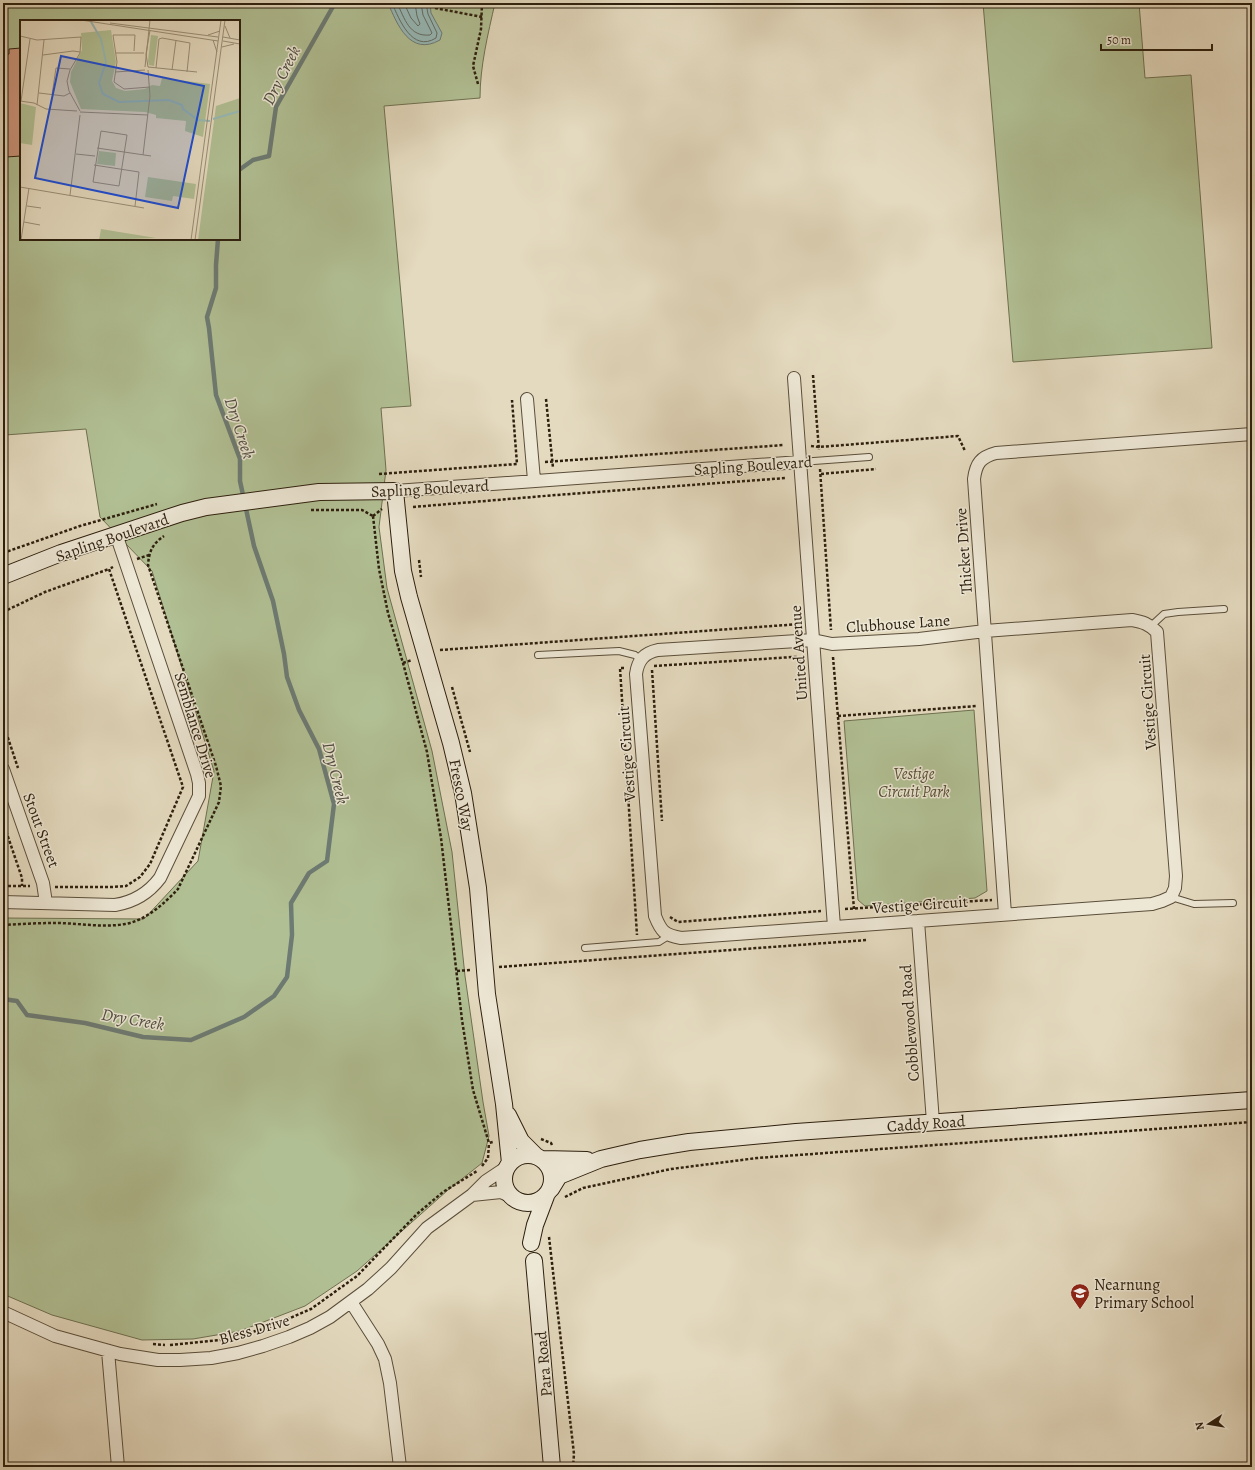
<svg xmlns="http://www.w3.org/2000/svg" width="1255" height="1470" font-family="Alegreya,serif">
	<rect width="100%" height="100%" fill="#e4dabf"/>
	<filter id="stains"><feTurbulence type="fractalNoise" baseFrequency=".005" numOctaves="4"/><feColorMatrix values="0 0 0 0 .2 0 0 0 0 .09 0 0 0 0 .02 0 0 0 .5 -.17"/></filter>
	<radialGradient id="worn" r=".72"><stop offset=".6" stop-color="#630" stop-opacity="0"/><stop offset="1" stop-color="#630" stop-opacity=".3"/></radialGradient>
	<path fill="#b1c094" stroke="#6f7051" fill-rule="evenodd" d="M3,3h492c-7,31 -15,63 -15,95l-96,8 27,300 -30,2 5,62 -7,57 8,61 45,163 20,101 13,124 18,126 6,34 -7,27 -34,27 -91,81 -52,35 -65,25 -47,8 -51,1 -90,-25 -49,-21v-376l141,1 54,-58 16,-90 -62,-200 -52,-54 -14,-88 -81,6 -2,-20zM21,21h218v218h-218z
		M983,3h156l6,75 46,-3 21,273 -199,14z
		M974,710l13,181 -12,7 -110,8 -7,-6 -14,-179z"/>
	<path fill="#97b9b8" stroke="#6d7b74" d="M388,3h42l1,10 11,20 -2,7c-30,17 -43,-16 -52,-37z"/>
	<g fill="none" stroke-linecap="round" stroke-linejoin="round">
		<path stroke="#626c63" stroke-width="1" d="M392,3c7,16 20,50 44,35l1,-5 -9,-19 -2,-11
			M397,3c8,16 12,34 33,32l2,-2 -9,-18 -2,-12
			M404,3l7,15 7,8 2,-2 -3,-8 -2,-13"/>
		<path stroke="#6d7b74" stroke-width="4.5" d="M239,170l14,-10 16,-4 7,-49 59,-104
			M3,999l14,2 10,14 58,8 58,14 48,3 53,-23 30,-21 13,-19 5,-42 -1,-32 18,-30 18,-12 7,-57 -15,-55 -20,-39 -12,-33 -3,-23 -11,-53 -19,-55 -14,-65v-22l-24,-64 -7,-67 -2,-11 9,-29v-23l2,-26"/>
	</g>
	<path fill="#ce977d" stroke="#2d1f0e" d="M21,48v108l-15,1 -3,-41v-61l6,-1v-5z"/>
	<g fill="none" stroke-linecap="round" stroke-linejoin="round">
		<defs>
			<path id="lane" d="M800,462l69,-5
				M1151,626l13,-12 14,-2 46,-3
				M538,655l81,-4 16,4 5,4
				M1171,897l23,7 39,-1
				M585,948l74,-6 11,-7"/>
			<path id="street" d="M794,378l40,549
				M527,399l7,81
				M395,491l405,-29
				M1132,620c11,2 17,4 25,12l19,244 -1,12 -4,9 -9,4 -10,3 -471,34c-17,-3 -20,-7 -26,-22l-19,-242c2,-14 8,-21 22,-24l155,-10 19,4 87,-5 66,-8z
				M3,769l40,114 3,20
				M3,902l112,3c19,-3 33,-11 45,-27l39,-82v-13l-2,-9 -81,-240
				M1005,914l-31,-435c2,-16 7,-22 22,-26l256,-19
				M918,921l15,201
				M472,1195l29,-3 9,4
				M351,1302l27,42 7,15 5,24 10,84
				M3,1312l52,24 65,18 38,6h22l31,-2 27,-5 25,-7 26,-9 21,-9 20,-11 38,-28 23,-21 36,-40 45,-33 14,-14 21,-14
				M108,1351l10,116"/>
			<path id="secondary" d="M3,576l58,-23 121,-40 24,-6 113,-15 76,-1 8,80 6,26 42,146 12,50 15,95 9,106 17,110 6,59
				M508,1115l13,26 15,15
				M504 1179a24 24 0 1 1 48 0a24 24 0 1 1-48 0Z
				M543,1159l44,1
				M551,1189l8,-13 42,-17 39,-9 49,-8 107,-10 456,-32
				M531,1243l4,-18 11,-29
				M534,1261l18,206"/>
		</defs>
		<use href="#lane" stroke="#5b4e3a" stroke-width="8"/>
		<use href="#street" stroke="#5b4e3a" stroke-width="14"/>
		<use href="#secondary" stroke="#2d1f0e" stroke-width="18"/>
		<path stroke="#2d1f0e" stroke-width="2.5" stroke-dasharray="3 2" stroke-linecap="butt" d="M435,8l47,9
			M478,84l-5,-18 8,-37 1,-26
			M813,375l6,75
			M546,399l7,69
			M811,446l8,1 139,-11 7,15
			M545,462l239,-17
			M820,469l11,161
			M379,474l138,-10 -5,-64
			M821,474l55,-5
			M413,507l143,-12 230,-17
			M311,510h51l11,6
			M373,516l9,-7
			M373,516l6,53 9,44 15,50 24,89 14,86 21,182 11,70 16,53 4,-1
			M3,553l77,-27 77,-22
			M137,559l12,-4
			M419,560l2,17
			M3,612l42,-20 64,-23
			M440,650l360,-26
			M833,657l21,252
			M403,663l9,-3
			M654,666l139,-9h4l4,6
			M624,668h-4l17,267
			M652,670l10,151
			M452,687l18,65
			M838,716l139,-10
			M3,723l15,45
			M3,822l19,56v8
			M3,886h27
			M55,887h57l14,-1 14,-9 10,-13 33,-77 -74,-218 4,-2
			M845,909l147,-9
			M670,917l8,5 143,-11
			M3,925c17,-1 35,-2 52,-2 23,0 47,5 70,1 20,-3 40,-21 53,-35l41,-87 2,-16 -5,-20 -68,-201c1,-13 4,-21 16,-29
			M499,967l368,-27
			M457,971l13,-1
			M541,1139l10,4 1,2
			M482,1166l6,-8 1,-15
			M565,1197l18,-9 88,-19 86,-11 495,-36
			M549,1237l25,217 -1,13
			M153,1344l12,1
			M170,1345l51,-5 46,-12 44,-19 46,-33 60,-62 26,-22 34,-21"/>
		<use href="#lane" stroke="#ede7d5" stroke-width="6"/>
		<use href="#street" stroke="#ede7d5" stroke-width="12"/>
		<use href="#secondary" stroke="#ede7d5" stroke-width="16"/>
	</g>
	<defs>
		<symbol id="school-pin" viewBox="-11 -11 22 30"><path d="M0 17L-7.5 6A9.5 9.5 0 1 1 7.5 6Z" fill="#8f2418" stroke="#ede7d5"/><path d="M0-5L7-2L0 1L-7-2ZM-4 1L0 2.5L4 1V4Q0 6-4 4Z" fill="#fff"/></symbol>
	</defs>
	<g fill-rule="evenodd">
		<use href="#school-pin" x="1069" y="1282" width="22" height="30"/>
	</g>
	<g text-anchor="middle" stroke-width="3" stroke-linejoin="round" paint-order="stroke">
		<g font-size="16" fill="#2d1f0e" stroke="#ede7d5">
			<text transform="translate(753 465) rotate(-4)" y="6">Sapling Boulevard</text>
			<text transform="translate(430 488) rotate(-3)" y="6">Sapling Boulevard</text>
			<text transform="translate(112 537) rotate(-19)" y="6">Sapling Boulevard</text>
			<text transform="translate(963 551) rotate(-94)" y="6">Thicket Drive</text>
			<text transform="translate(898 623) rotate(-4)" y="6">Clubhouse Lane</text>
			<text transform="translate(798 653) rotate(-94)" y="6">United Avenue</text>
			<text transform="translate(1147 702) rotate(-94)" y="6">Vestige Circuit</text>
			<text transform="translate(196 725) rotate(73)" y="6">Semblance Drive</text>
			<text transform="translate(626 754) rotate(-94)" y="6">Vestige Circuit</text>
			<text transform="translate(462 795) rotate(79)" y="6">Fresco Way</text>
			<text transform="translate(42 830) rotate(70)" y="6">Stout Street</text>
			<text transform="translate(920 904) rotate(-4)" y="6">Vestige Circuit</text>
			<text transform="translate(909 1023) rotate(-94)" y="6">Cobblewood Road</text>
			<text transform="translate(926 1123) rotate(-4)" y="6">Caddy Road</text>
			<text transform="translate(254 1329) rotate(-16)" y="6">Bless Drive</text>
			<text transform="translate(543 1364) rotate(-95)" y="6">Para Road</text>
		</g>
		<g font-size="16" font-style="italic" fill="#554f36" stroke="#ede7d5">
			<text x="914" y="779">Vestige<tspan x="914" dy="18">Circuit Park</tspan></text>
		</g>
		<g font-size="16" fill="#2d1f0e" stroke="#ede7d5" text-anchor="start">
			<text x="1094" y="1290">Nearnung<tspan x="1094" dy="18">Primary School</tspan></text>
		</g>
		<g font-size="17" font-style="italic" fill="#4d4d41" stroke="#ede7d5">
			<text transform="translate(281 75) rotate(-63)" y="6">Dry Creek</text>
			<text transform="translate(240 428) rotate(72)" y="6">Dry Creek</text>
			<text transform="translate(336 773) rotate(76)" y="6">Dry Creek</text>
			<text transform="translate(133 1019) rotate(10)" y="6">Dry Creek</text>
		</g>
	</g>
	<g transform="translate(20 20)">
		<rect width="220" height="220" fill="#e4dabf"/>
		<path d="M91,10l5,32 -4,19 4,7 9,3 20,-2 7,-4 8,1 2,-8 48,6 -7,53 -18,-6 1,-10 -30,-3v-3l-11,-3 -64,-3 -11,-27 1,-10 11,-22 -1,-17zM131,15l7,1 -4,30 -5,-1 -1,-4zM220,78v142h-42l18,-134zM0,83l16,4 -4,38 -12,-2zM79,131l17,2 -1,13 -18,-2zM128,157l48,7 -2,15 -21,-3 -1,5 -27,-4zM81,209l55,9 -57,2z" fill="#b1c094"/>
		<path fill="none" stroke="#97b9b8" stroke-width="2" d="M70,0l11,19 5,23 -7,21 4,11 16,8 50,-2 13,5 1,4 15,11 12,1M193,99l27,-8"/>
		<path fill="none" stroke="#9b8f78" stroke-width="1" d="M61,0l137,21M90,3l108,14M205,6l5,12M188,15l12,-4M0,16l17,4 44,-3 -1,16 -10,17 -3,11 2,10 11,20M203,17l17,3M193,20l4,12M203,21l17,3M202,27l12,-3M114,31l1,-16h-22l4,27 -3,20 10,7 26,-2M96,33h28M23,35l30,-4 7,1M125,47l5,-47M128,47l49,5M128,47l-2,-13 4,-24M136,48l3,-29 3,-1 28,5 -3,29M152,50l4,-30M95,52l30,-2M19,73l25,3 6,-3M32,75l4,-27 14,1M0,81l14,2 12,6 31,2M1,81l9,-62M17,85l7,-65M60,92l68,3M81,111l26,4 -8,51 -26,-4zM77,128l54,8M56,134l19,2M123,135l7,-59 -2,-26M74,145l45,7 -4,34M0,167l124,21M50,175l10,-80M7,186l14,2M4,202l16,3M1,220l8,-52M171,220l30,-220M175,220l30,-220"/>
		<path fill="#1d4ed8" fill-opacity="0.15" stroke="#1d4ed8" stroke-width="2" d="M41,36l143,30 -26,122 -143,-30z"/>
		<rect width="220" height="220" fill="none" stroke="#2d1f0e" stroke-width="2"/>
	</g>
	<rect width="1255" height="1470" fill="none" stroke="#e4dabf" stroke-width="16"/>
	<rect x="4" y="4" width="1247" height="1462" fill="none" stroke="#2d1f0e" stroke-width="2"/>
	<rect x="8" y="8" width="1239" height="1454" fill="none" stroke="#2d1f0e"/>
	<g transform="translate(1209 1424) rotate(258)" stroke="#ede7d5" stroke-width="3" paint-order="stroke">
	<path d="M0-3L7 15L0 10L-7 15Z" fill="#2d1f0e"/>
	<text y="-6" font-size="11" font-weight="bold" text-anchor="middle" fill="#2d1f0e">N</text>
	</g>
	<path d="M1101 44v6h111v-6" fill="none" stroke="#2d1f0e" stroke-width="2"/>
	<text x="1107" y="44" font-size="12" fill="#2d1f0e" stroke="#ede7d5" stroke-width="3" paint-order="stroke">50 m</text>
	<rect width="100%" height="100%" filter="url(#stains)"/>
	<rect width="100%" height="100%" fill="url(#worn)"/>
</svg>
